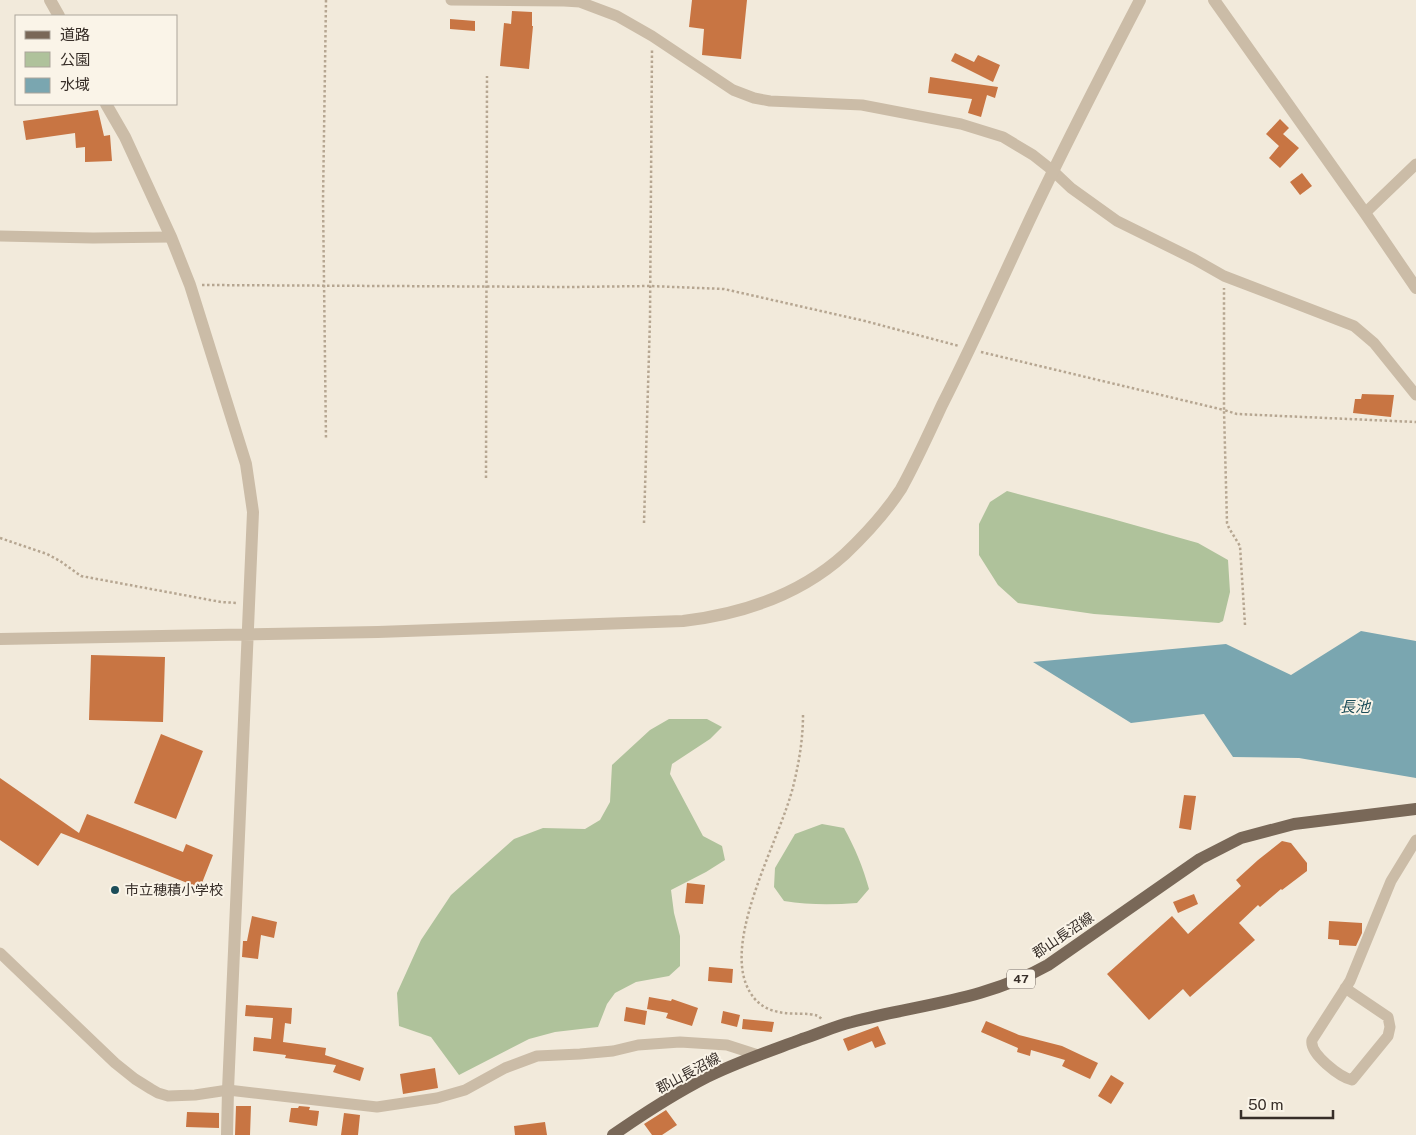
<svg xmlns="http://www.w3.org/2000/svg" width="1416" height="1135" font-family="'Public Sans','Noto Sans JP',sans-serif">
	<rect width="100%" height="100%" fill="#f2eadb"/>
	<path fill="#afc29b" d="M1007,491l102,27 89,25 30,17 2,32 -7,29 -4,2 -125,-9 -76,-11 -20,-18 -19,-30v-31l11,-22z
		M669,719h38l15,8 -12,12 -38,25 -2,10 33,62 19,10 3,14 -19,12 -35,18 3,23 6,23v30l-11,10 -33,6 -21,11 -8,11 -9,23 -43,5 -26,7 -70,36 -28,-38 -32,-11 -2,-33 24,-53 30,-45 63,-56 29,-11 42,1 15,-9 10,-18 2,-37 38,-35z
		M822,824l22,4c11,20 19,39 25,61l-12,14c-25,2 -49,2 -73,-2l-10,-14 1,-19 20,-34z"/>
	<path fill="#7aa6b0" d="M1361,631l55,10v137l-117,-20 -66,-1 -29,-43 -73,9 -98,-61 193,-18 65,31z"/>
	<path fill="#c87543" d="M692,0h55l-6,59 -39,-4 2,-26 -15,-2z
		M512,11l20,1v14h1l-4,43 -29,-3 4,-43 7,1z
		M450,19l25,2v10l-25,-2z
		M955,53l19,9 4,-7 22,10 -7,17 -42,-21z
		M930,77l33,5 35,5 -3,11 -8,-3 -6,22 -13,-4 4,-14 -44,-6z
		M98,110l6,26 6,-1 2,26 -27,1v-15l-9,1 -1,-15 -49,7 -3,-19z
		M1280,119l9,9 -6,6 16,14 -19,20 -11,-10 10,-12 -13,-12z
		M1302,173l10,13 -12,9 -10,-13z
		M1362,394l32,1 -3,22 -38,-4 2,-14h6z
		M91,655l74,2 -2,65 -74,-2z
		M161,734l42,17 -27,68 -42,-16z
		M0,778l79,55 8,-19 96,38 3,-8 27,11 -13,33 -139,-55 -23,33 -38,-26z
		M1184,795l12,1 -5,34 -12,-2z
		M1282,841l9,2 16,20v8l-25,19 -1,-1 -21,18 -2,-2 -19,18 16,17 -65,57 -7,-8 -34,31 -42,-46 65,-58 16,18 53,-48 -5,-6 22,-20z
		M687,883l18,2 -2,19 -18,-1z
		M1194,894l4,10 -20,9 -5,-11z
		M252,916l25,6 -3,16 -13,-3 -3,24 -16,-2 1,-16h4z
		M1329,921l33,2v10l-6,13 -17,-1v-5l-11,-1z
		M709,967l24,2 -1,14 -24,-2z
		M649,997l22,4 1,-2 26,9 -6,18 -26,-8 2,-5 -21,-4z
		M246,1005l46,3 -1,16 -6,-1 -2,19 43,6 -1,7 39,13 -4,13 -27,-9 3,-7 -51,-7 1,-3 -33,-4 1,-14 17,2 2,-21 -28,-2z
		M626,1007l21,4 -2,14 -21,-4z
		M723,1011l17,4 -3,12 -16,-4z
		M743,1019l31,3 -2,10 -30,-3z
		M986,1021l33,14 43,11 36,17 -8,16 -28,-13 3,-6 -34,-10 -1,6 -13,-4 1,-4 -37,-16z
		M878,1026l8,18 -11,4 -3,-7 -24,10 -5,-12z
		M435,1068l3,20 -35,6 -3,-20z
		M1111,1075l13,8 -13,21 -13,-8z
		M236,1106h15l-1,29h-15z
		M299,1106l11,1 -1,3 10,1 -2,15 -28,-4 2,-14h7z
		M666,1110l11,15 -15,10h-10l-8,-11z
		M187,1112l32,1v15l-33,-1z
		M344,1113l16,2 -2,20h-17z
		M545,1122l2,13h-32l-1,-9z"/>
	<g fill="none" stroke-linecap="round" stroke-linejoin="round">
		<path stroke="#b6a691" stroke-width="2.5" stroke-dasharray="2.5 2.5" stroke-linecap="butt" d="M326,0l-3,201 3,239
			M202,285l370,2 78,-1 74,3 141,32 94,25
			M981,352l243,58v-122
			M486,478l1,-402
			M644,523l6,-204 2,-270
			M0,538l47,16 13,7 21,15 140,26 16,1
			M1245,625l-5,-79 -11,-18 -2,-5 -3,-113 13,4 179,8
			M803,715c0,24 -4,48 -10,72 -13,52 -67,145 -47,197 18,46 68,20 76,36"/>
		<path stroke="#cbbca7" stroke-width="11" d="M451,0l113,1 16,1 37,14 35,20 81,54 21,8 16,3 92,4 99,19 42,13 30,18 19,15 19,18 46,33 77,38 30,17 130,50 20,17 42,52
			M1365,213l51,-49
			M0,236l93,2 78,-1
			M0,953l115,110 20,16 16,10 7,4 10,3 27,-1 33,-5 149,17 60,-9 28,-8 40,-22 32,-12 43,-2 33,-3 25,-6 42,-3 47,3 31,10
			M1345,988l43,29 2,10 -2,9 -36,44c-12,-3 -43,-26 -40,-40l38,-59 41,-100 25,-41"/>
		<path stroke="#cbbca7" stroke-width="12" d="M50,0l9,16
			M1214,0l151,213 51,75
			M106,104l19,33 46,100 19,48 56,179 7,48 -25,578 -1,45
			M0,639l378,-7 305,-11c59,-7 118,-27 162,-67 20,-19 41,-42 56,-65 15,-27 28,-56 41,-84 29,-57 55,-115 82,-173 36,-78 76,-155 116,-232"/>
		<path stroke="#796858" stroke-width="12" d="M613,1135c30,-21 61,-41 94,-58 30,-15 63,-26 95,-38 16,-5 33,-13 50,-17 69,-18 132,-21 196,-57l152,-106 41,-21 53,-14 122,-15"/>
	</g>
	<circle fill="#1c4d59" stroke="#faf4e8" stroke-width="2" cx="115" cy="890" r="5"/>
	<g text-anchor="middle" stroke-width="4" stroke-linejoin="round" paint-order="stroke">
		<rect fill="#faf4e8" stroke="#726962" stroke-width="1" x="1007" y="969.5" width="28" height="19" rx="4"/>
		<g font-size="12" font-weight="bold" fill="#372e28">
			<text x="1021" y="983">47</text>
		</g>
		<g font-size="14" fill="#372e28" stroke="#faf4e8" text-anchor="start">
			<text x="125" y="895">市立穂積小学校</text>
		</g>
		<g font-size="14" fill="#372e28" stroke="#faf4e8">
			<text transform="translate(1063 935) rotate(-34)" y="5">郡山長沼線</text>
			<text transform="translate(688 1073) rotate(-28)" y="5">郡山長沼線</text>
		</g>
		<g font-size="15" font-style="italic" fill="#1c4d59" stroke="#faf4e8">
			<text x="1355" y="712">長池</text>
		</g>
	</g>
	<rect x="15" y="15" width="162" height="90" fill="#faf4e8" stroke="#aca59b"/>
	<rect x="25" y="31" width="25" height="8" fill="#796858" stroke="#aca59b"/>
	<text x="60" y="40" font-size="15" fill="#372e28">道路</text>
	<rect x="25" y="52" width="25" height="15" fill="#afc29b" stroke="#aca59b"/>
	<text x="60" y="65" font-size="15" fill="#372e28">公園</text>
	<rect x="25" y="78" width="25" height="15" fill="#7aa6b0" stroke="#aca59b"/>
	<text x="60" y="90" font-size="15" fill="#372e28">水域</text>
	<path d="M1241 1110v8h92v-8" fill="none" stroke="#372e28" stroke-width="2.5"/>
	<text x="1248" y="1110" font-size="15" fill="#372e28" stroke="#faf4e8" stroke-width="4" paint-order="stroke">50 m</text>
</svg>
